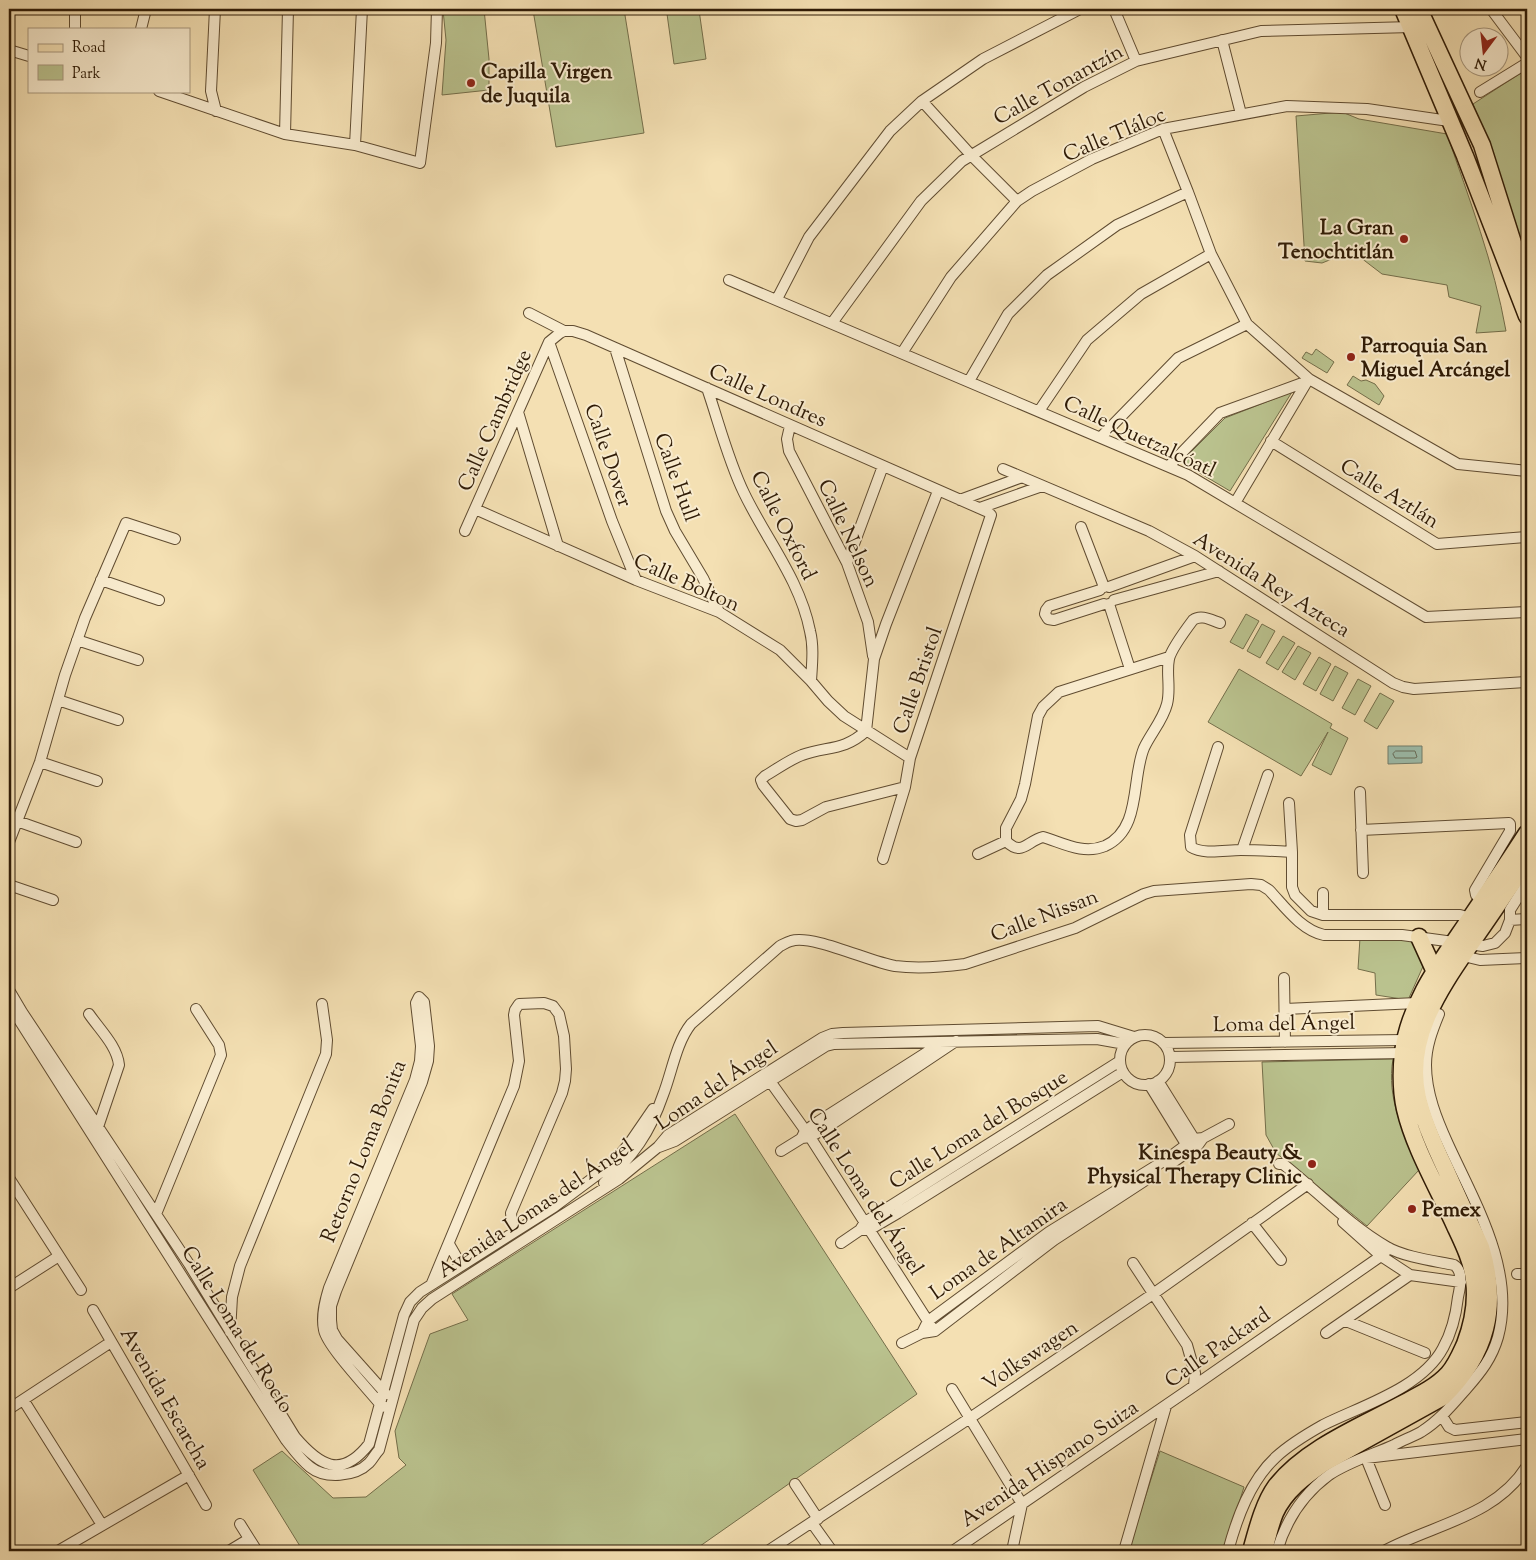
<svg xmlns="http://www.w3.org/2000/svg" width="1536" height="1560" font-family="'Sorts Mill Goudy',serif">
	<rect width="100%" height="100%" fill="#f4e0b3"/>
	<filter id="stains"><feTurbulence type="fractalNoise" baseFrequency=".004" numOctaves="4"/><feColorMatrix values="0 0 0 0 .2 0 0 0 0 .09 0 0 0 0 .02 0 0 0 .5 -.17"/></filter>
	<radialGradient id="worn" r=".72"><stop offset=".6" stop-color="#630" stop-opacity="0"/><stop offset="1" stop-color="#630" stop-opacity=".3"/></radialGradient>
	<path fill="#bac28e" stroke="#746e4a" d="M448,9h36l5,50v31l-47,5 4,-55 -3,-30z
		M542,9h82l20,124 -88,14 -23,-137z
		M699,10l7,49 -32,5 -7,-50z
		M1527,69v189l-26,-79 -28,-75z
		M1342,112l17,7 88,15c22,65 47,129 59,197l-30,2 5,-27 -32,-9 -2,-12 -65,-11 -30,-23 -30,12 -17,-2 -9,-145z
		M1316,349l18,13 -7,11 -25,-15 4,-6 6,3z
		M1353,376l8,5 5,-1 9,4 9,12 -5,9 -32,-20z
		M1292,392l-62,99 -49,-29 44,-44z
		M1246,614l13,7 -16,28 -13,-7z
		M1262,624l13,7 -15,27 -13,-7z
		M1283,636l12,7 -17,27 -12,-7z
		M1298,646l13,7 -16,27 -13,-8z
		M1319,657l12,7 -15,27 -13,-7z
		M1335,666l13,7 -15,28 -13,-7z
		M1239,669l93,55 -2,4 18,10 -17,37 -19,-10 16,-33 -27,44 -93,-54z
		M1358,679l13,7 -16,29 -13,-7z
		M1380,693l14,8 -17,28 -13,-8z
		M1408,937l14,9 3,16 -17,38 -32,-5 -1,-22 -17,-4 2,-31z
		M1393,1059c-7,39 11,75 26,111l-52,56 -91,-73 -10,-18 -4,-73z
		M735,1114l182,280 -224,157h-390l-50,-81 29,-19 51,47 33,-1 40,-32 -7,-7 -4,-27 35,-97 38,-14 -16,-26z
		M1160,1451l84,36 -20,64h-96z"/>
	<path fill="#9cbdac" stroke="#707c6a" d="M1388,746h34v17l-34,1z"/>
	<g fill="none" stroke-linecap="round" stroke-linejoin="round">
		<path stroke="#666c59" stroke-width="1" d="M1396,751h19l2,6 -2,1h-20l-2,-4z"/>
		<defs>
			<path id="minor" d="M215,9l-4,82 5,20
				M1114,9l22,52
				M1491,9l36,48
				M75,29v-20
				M141,29l5,-20
				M1222,40l19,74
				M9,50l20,6
				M159,91l126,43 70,11 65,18 16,-120 1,-34
				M1480,92l47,-29
				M922,101l49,54 46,46
				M1163,129l25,63 23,62 36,70 62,55 149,85 69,7
				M285,134l3,-125
				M355,145l7,-136
				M729,280l459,195 238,142 101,-5
				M777,299l32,-62 81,-106 32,-30 61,-42 97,-50
				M529,313l35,18h9l13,4 402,177 3,3 -81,243 -5,29 -22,72
				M832,323l89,-122 41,-40 122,-74 52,-26 125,-30 151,-4
				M549,342l63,179 24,59
				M615,348l51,163 9,20 28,47 16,34
				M902,353l49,-76 66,-76 15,-10 60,-32 71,-30 124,-23 80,3 82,12
				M969,381l39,-67 39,-39 70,-50 71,-33
				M707,388c12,35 21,72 37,105 22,46 56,87 66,138 4,16 2,33 1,50
				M1039,411l48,-71 54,-46 70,-40
				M518,412l40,134
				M790,426l-3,13 2,12 58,112 21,59 5,34
				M1101,437l77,-79 69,-34
				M1271,441l166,103 90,-7
				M1169,466l51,-53 88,-32
				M1003,469l146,62 46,25 198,127 10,4 11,2 113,-7
				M960,500l62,-23
				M1235,503l73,-123
				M980,508l62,-22
				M475,509l161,71 83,32 61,38 31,31 17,20 16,15 66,42
				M1081,527l23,60
				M465,531l84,-189 11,-9 4,-2
				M847,563l36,-97
				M101,580l58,20
				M1109,587l86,-31
				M1100,590l-51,16 -3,4 -1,4 3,5 6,1 50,-16
				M1114,600l105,-29
				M1109,604l21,65
				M77,640l61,20
				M1169,657l-110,35 -16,15 -5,9 -13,68 -4,15 -15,29v13c16,16 21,0 37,-4 20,6 40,18 62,9 37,-17 26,-67 39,-98 7,-15 19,-28 23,-44 4,-15 -1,-31 2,-45 2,-9 18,-31 24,-39 8,-6 18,0 27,3
				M58,700l60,20
				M1218,747l-28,88 1,12c13,8 34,3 50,3 17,0 34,1 51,2
				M40,762l57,19
				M905,787l-79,20 -24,13 -6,1 -6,-2 -27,-34 -2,-5 4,-4c12,-7 24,-16 37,-21 26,-9 42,-4 64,-24l8,-72 12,-35 52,-133
				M1360,792l3,81
				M1289,803l3,49v35l3,8 16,16 12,4h137l14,4
				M17,821l59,21
				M1361,830l148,-7 1,1v7l-35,59 1,5 10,8
				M9,842l31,-80 25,-87 20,-57 41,-95 49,16
				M1242,850l26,-75
				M978,854l28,-13
				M9,885l44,15
				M1323,915v-22
				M1510,920l17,-1
				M1459,955l21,5 47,-2
				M1284,978l1,64
				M9,990l13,22 167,252 106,173c24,28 46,43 74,7l35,-129 6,-13 10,-10 134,-85 51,-38 12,-11 12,-14 24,-35
				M9,1004l277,436c7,9 14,19 24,27 15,12 45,10 59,-4 4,-4 6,-9 10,-13l35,-130 8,-12 10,-9 187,-120 39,-32 10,-12 154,-97 10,-4 11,-1 255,-7 36,11
				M1285,1009l132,-6
				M89,1014c11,16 28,32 30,51l-21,62 -3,2
				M1120 1060a25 25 0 1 1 50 0a25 25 0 1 1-50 0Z
				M1163,1043l242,-3
				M1527,1052v20
				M1170,1057l233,-4
				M767,1077l43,60 121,189
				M1158,1081l38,61
				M1149,1084l40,65
				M802,1137l3,-6 14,-10 113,-72
				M659,1147l16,-6 151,-95 8,-2 263,-5 28,5
				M781,1151l21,-13 8,-1 16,-9 130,-87
				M1169,1165l29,-20 5,-7
				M9,1178l72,112
				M604,1183c29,-27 46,-50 59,-88 9,-23 13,-52 28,-71l89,-78c4,-2 7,-4 11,-5 21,-7 79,21 104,25 23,3 47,1 70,-2l110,-36 69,-34 10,-3 97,-7 10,1 8,5c16,17 32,40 55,45h78l81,11 12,-3 10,-10 5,-13v-10l17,-27
				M156,1214l65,-159 -2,-10 -23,-36
				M1343,1222l38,34 29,19 51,7
				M1252,1223l29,37
				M863,1230h6l29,-17 225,-141
				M841,1243l19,-13 5,-8 255,-161
				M449,1244l12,21
				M1133,1263l54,82 8,28 -1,13
				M1517,1274h10
				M432,1283l82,-197 5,-25 -5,-46 1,-5 4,-6 25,-1 9,3 6,8 5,22 2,33 -1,12 -3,12 -51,120 1,11 4,7
				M9,1288l50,-32
				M93,1310l113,195
				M1346,1321l79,32
				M230,1332l2,-35 8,-31 86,-212 1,-14 -5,-36
				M922,1333l6,-12 121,-89 118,-73 27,-20 9,-1 26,-14
				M1326,1333l84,-58
				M902,1343l20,-10 13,-2 119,-91 101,-66
				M952,1389l70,115 -10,47
				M24,1401l78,124
				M385,1407l-5,-3c-12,-15 -53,-58 -56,-74 -3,-14 1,-29 5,-42l86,-208 5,-19 1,-15 -5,-43 3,-6 5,5 5,44 -1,15 -6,21 -86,209 -5,15v14l1,10 5,9 49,55
				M9,1409l102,-67
				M1442,1416l7,11 6,3 72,-8
				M795,1484l23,35
				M1385,1505l-19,-47 161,-19
				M812,1523l20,28
				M240,1524l17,27
				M58,1551l131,-76
				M229,1551l20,-12
				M768,1551l202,-133 183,-124 155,-110
				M953,1551l241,-165 187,-130 8,-8
				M1124,1551l42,-145
				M1228,1551c9,-33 22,-70 48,-94 13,-12 31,-23 47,-32 38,-19 99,-37 120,-77 9,-16 13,-33 15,-51 2,-9 6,-26 -4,-32 -19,-4 -50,-8 -67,-18 -37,-21 -70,-56 -104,-83h-4
				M1277,1551c9,-31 25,-56 52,-76 17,-12 45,-21 65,-30 9,-5 18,-8 27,-13 19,-12 32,-28 46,-44 14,-16 25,-30 31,-51 18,-66 -23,-134 -50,-193 -11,-24 -22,-51 -22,-79 0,-18 6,-34 13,-51
				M1384,1551c50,-27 111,-34 143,-85"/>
			<path id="primary" d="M1403,9l62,147 62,160
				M1419,9l63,136 45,142
				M1419,937l15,33
				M1251,1551c6,-21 12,-47 25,-65 29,-37 83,-59 124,-81 17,-9 35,-17 48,-31 8,-9 12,-19 17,-30 8,-21 12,-42 9,-64 -2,-19 -11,-37 -19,-54 -16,-36 -41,-78 -50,-117 -4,-18 -4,-38 -2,-57 7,-52 40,-93 68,-135 19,-28 38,-56 56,-84
				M1264,1551c3,-12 6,-26 11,-38 10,-22 29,-36 49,-50l119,-66c44,-43 56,-91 38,-150 -12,-26 -24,-52 -36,-79 -11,-23 -21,-45 -27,-70 -14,-61 24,-112 56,-159 18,-26 36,-52 53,-78"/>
		</defs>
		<use href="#minor" stroke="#604c31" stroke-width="12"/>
		<use href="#primary" stroke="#2f1b06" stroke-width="19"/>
		<use href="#minor" stroke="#f8ebce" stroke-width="10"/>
		<use href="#primary" stroke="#f4e0b3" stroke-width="16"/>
	</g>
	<g fill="#8f2418" stroke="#f8ebce" stroke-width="2">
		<circle cx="471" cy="83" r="5"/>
		<circle cx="1404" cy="239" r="5"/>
		<circle cx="1351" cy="357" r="5"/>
		<circle cx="1312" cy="1164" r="5"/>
		<circle cx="1412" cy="1209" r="5"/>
	</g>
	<g text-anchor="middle" stroke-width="4" stroke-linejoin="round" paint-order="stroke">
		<g font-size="21" font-weight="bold" fill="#2f1b06" stroke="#f8ebce" text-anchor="start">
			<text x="481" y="78">Capilla Virgen<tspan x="481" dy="24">de Juquila</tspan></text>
			<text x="1394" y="234" text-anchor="end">La Gran<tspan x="1394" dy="24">Tenochtitlán</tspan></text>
			<text x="1361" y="352">Parroquia San<tspan x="1361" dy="24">Miguel Arcángel</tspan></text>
			<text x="1302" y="1159" text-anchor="end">Kinespa Beauty &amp;<tspan x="1302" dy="24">Physical Therapy Clinic</tspan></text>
			<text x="1422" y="1216">Pemex</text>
		</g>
		<g font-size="21" fill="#2f1b06" stroke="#f8ebce">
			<text transform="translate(1058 84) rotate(-29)" y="7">Calle Tonantzín</text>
			<text transform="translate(1114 134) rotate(-23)" y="7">Calle Tláloc</text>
			<text transform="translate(768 395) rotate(24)" y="7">Calle Londres</text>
			<text transform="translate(494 420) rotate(-66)" y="7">Calle Cambridge</text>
			<text transform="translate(1140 436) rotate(25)" y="7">Calle Quetzalcóatl</text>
			<text transform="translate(609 455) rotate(71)" y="7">Calle Dover</text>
			<text transform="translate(677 477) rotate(70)" y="7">Calle Hull</text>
			<text transform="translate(1390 493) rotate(32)" y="7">Calle Aztlán</text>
			<text transform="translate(784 525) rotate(63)" y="7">Calle Oxford</text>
			<text transform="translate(849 533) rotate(65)" y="7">Calle Nelson</text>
			<text transform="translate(687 582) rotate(24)" y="7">Calle Bolton</text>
			<text transform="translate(1272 584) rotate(32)" y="7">Avenida Rey Azteca</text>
			<text transform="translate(917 680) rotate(-71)" y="7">Calle Bristol</text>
			<text transform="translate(1044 915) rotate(-21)" y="7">Calle Nissan</text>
			<text transform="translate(1284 1023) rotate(-1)" y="7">Loma del Ángel</text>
			<text transform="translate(716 1085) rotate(-34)" y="7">Loma del Ángel</text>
			<text transform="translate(978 1129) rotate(-32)" y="7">Calle Loma del Bosque</text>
			<text transform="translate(363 1151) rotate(-68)" y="7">Retorno Loma Bonita</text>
			<text transform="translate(866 1191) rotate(57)" y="7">Calle Loma del Ángel</text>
			<text transform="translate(535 1208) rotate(-34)" y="7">Avenida Lomas del Ángel</text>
			<text transform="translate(998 1248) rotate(-35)" y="7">Loma de Altamira</text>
			<text transform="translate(238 1329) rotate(58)" y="7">Calle Loma del Rocío</text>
			<text transform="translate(1217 1347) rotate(-35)" y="7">Calle Packard</text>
			<text transform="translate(1030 1355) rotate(-34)" y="7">Volkswagen</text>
			<text transform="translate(166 1398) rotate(60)" y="7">Avenida Escarcha</text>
			<text transform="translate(1049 1463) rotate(-34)" y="7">Avenida Hispano Suiza</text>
		</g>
	</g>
	<rect width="1536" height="1560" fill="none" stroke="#f4e0b3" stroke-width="30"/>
	<rect x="10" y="10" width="1516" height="1540" fill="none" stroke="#2f1b06" stroke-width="2.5"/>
	<rect x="15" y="15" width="1506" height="1530" fill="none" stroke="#2f1b06"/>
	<rect x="28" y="28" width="162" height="65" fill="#f8ebce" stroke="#a8987e"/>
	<rect x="38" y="44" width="25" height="8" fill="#f4e0b3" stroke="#a8987e"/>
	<text x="72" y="52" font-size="15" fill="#2f1b06">Road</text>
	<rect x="38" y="65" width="25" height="15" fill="#bac28e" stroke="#a8987e"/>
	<text x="72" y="78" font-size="15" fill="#2f1b06">Park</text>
	<g transform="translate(1484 52) rotate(195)"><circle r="24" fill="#f8ebce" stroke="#a8987e"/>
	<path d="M0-4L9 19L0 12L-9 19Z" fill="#8f2418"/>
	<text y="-8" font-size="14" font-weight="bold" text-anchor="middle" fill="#2f1b06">N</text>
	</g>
	<rect width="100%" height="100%" filter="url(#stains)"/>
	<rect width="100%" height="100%" fill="url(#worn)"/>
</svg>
